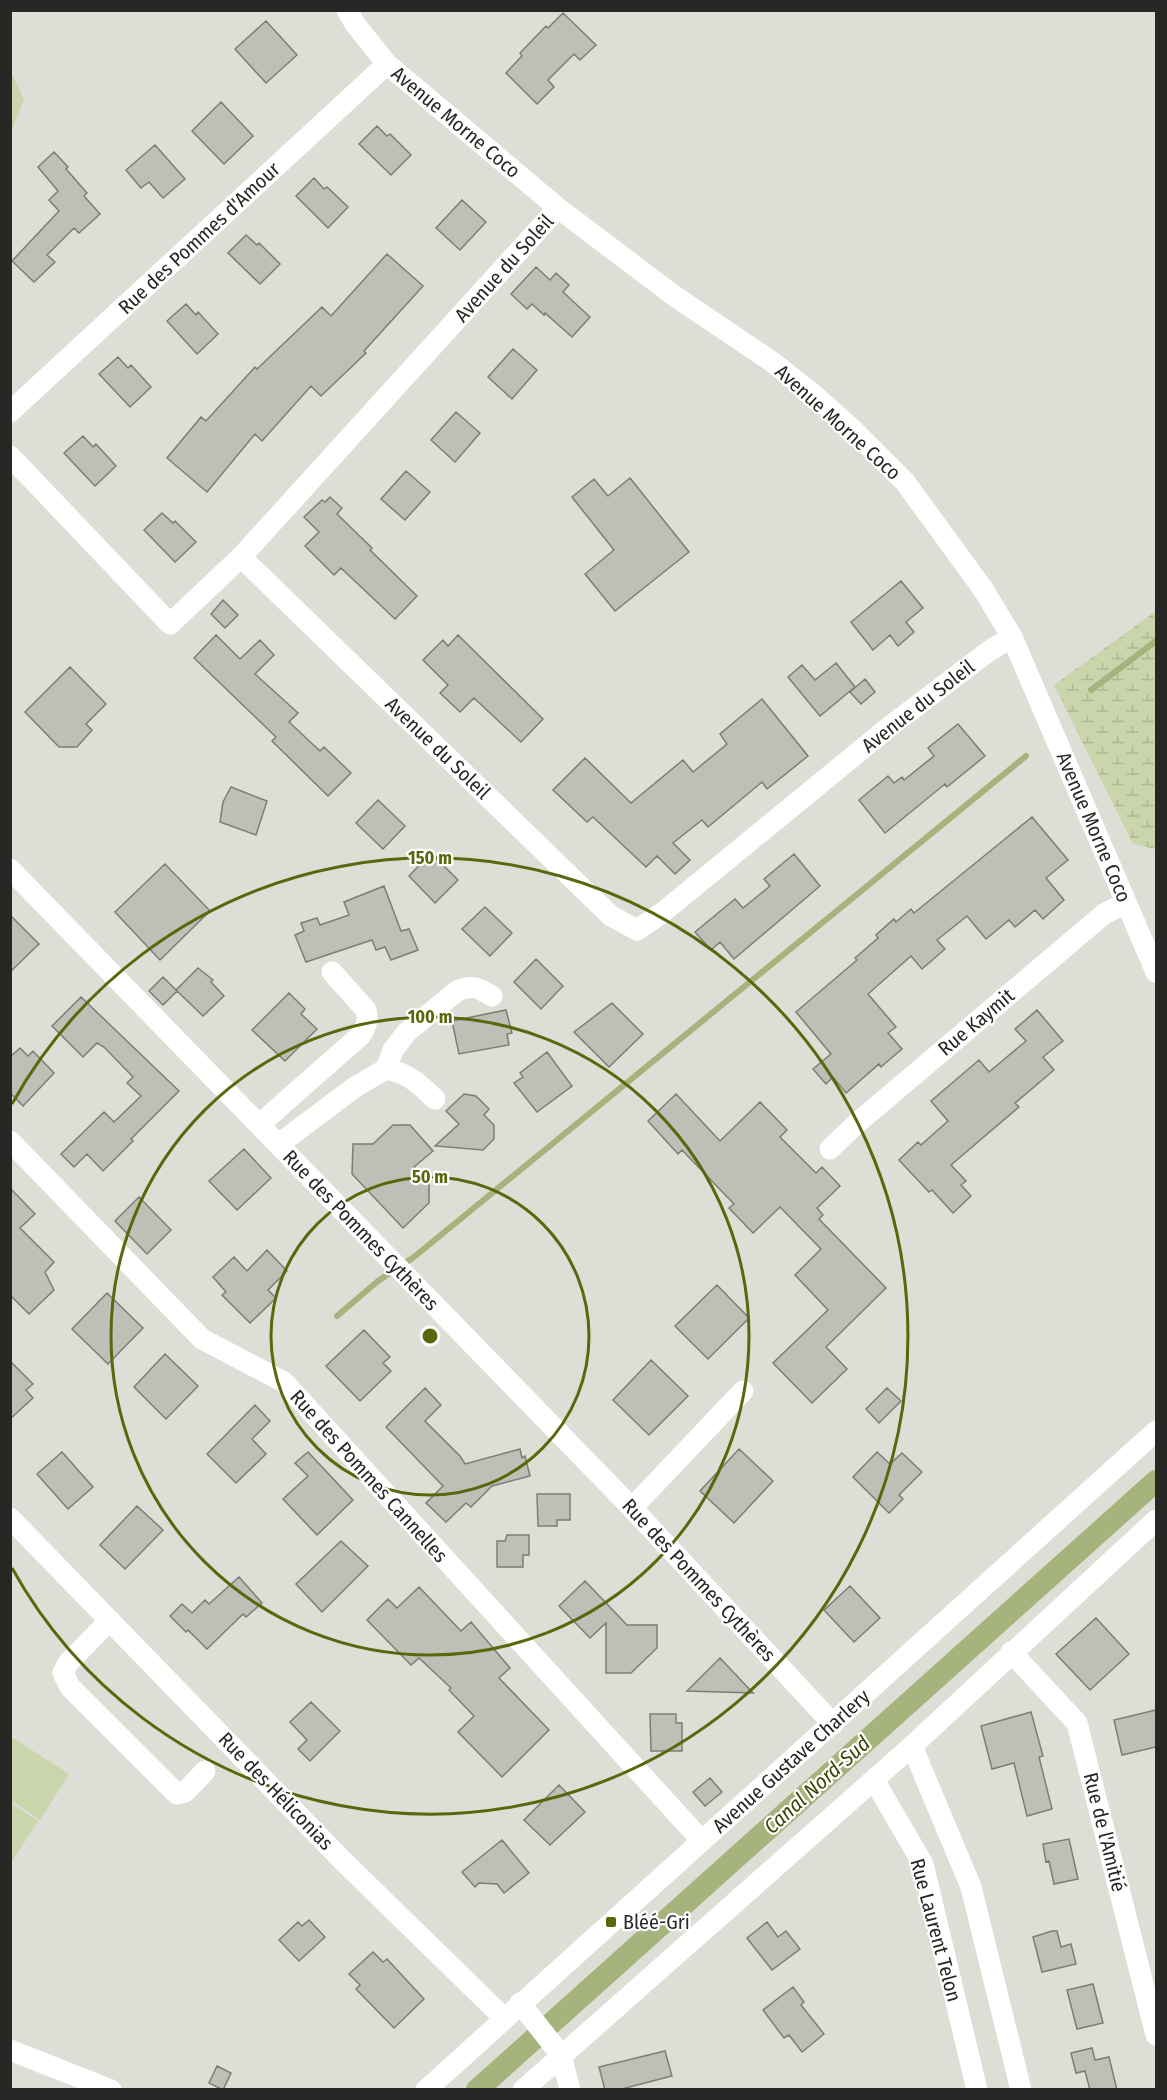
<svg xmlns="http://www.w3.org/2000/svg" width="1167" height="2100" font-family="'Fira Sans Condensed',sans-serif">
	<defs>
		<pattern id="forest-firs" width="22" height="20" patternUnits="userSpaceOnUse" patternTransform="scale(1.5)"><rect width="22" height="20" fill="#cbd5ab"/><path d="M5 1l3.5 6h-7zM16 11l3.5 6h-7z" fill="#aeb793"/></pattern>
		<pattern id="wetland-marsh" width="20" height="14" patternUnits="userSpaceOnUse" patternTransform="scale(1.5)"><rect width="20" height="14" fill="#cbd5ab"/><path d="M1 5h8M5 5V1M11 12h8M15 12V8" fill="none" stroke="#aeb793"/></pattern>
	</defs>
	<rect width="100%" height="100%" fill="#dddfd6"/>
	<path fill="#cbd5ab" d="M10,1736l59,38 -29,46 -29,-20z
		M11,1803l27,18 -27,42z"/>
	<path fill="url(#forest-firs)" d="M11,72l13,27 -13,33z"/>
	<path fill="url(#wetland-marsh)" d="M1156,611v238l-23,-5 -79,-159z"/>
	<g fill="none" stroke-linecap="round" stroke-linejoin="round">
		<path stroke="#a6b37c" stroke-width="6" d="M1091,690l65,-49
			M337,1316l41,-35 36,-24 612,-501"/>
		<path stroke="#a6b37c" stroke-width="22" d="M477,2090l679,-609"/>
	</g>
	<path fill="#bdc0b7" stroke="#7c7e75" stroke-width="1.5" d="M563,13l33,32 -16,15 -6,-6 -26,26 6,7 -17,17 -31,-31 16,-17 -2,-3 26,-27 2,2z
		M266,21l31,34 -31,28 -31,-34z
		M221,102l32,34 -29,28 -32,-33z
		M377,126l10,10 3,-2 21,21 -20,20 -32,-31z
		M155,145l30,34 -22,19 -14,-16 -8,6 -15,-18z
		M54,152l14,15 -2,2 21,24 -3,3 16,18 -21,19 -5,-5 -27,27 8,7 -21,20 -22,-21 47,-50 -10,-11 9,-9 -20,-24z
		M314,178l10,11 3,-2 21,20 -20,21 -32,-32z
		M462,200l24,22 -26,28 -24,-22z
		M246,235l11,10 2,-2 21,21 -20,20 -32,-31z
		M387,254l36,32 -59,65 2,2 -45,43 -10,-10 -49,55 -7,-7 -48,58 -40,-34 34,-41 5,4 49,-54 2,2 65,-62 9,9z
		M536,267l14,13 6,-7 13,12 -6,7 27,25 -18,20 -27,-24 -1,2 -12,-11 -5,5 -16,-15z
		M186,304l10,11 2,-3 20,22 -21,20 -30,-33z
		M513,349l24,21 -25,29 -24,-22z
		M118,357l10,11 3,-3 20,22 -21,20 -31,-33z
		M456,412l24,21 -25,29 -24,-22z
		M83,436l10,11 3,-3 20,22 -21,20 -31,-33z
		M406,471l24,21 -25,28 -24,-21z
		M630,478l59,74 -74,59 -30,-37 29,-24 -42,-53 22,-18 14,17z
		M330,497l12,11 -5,6 35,34 -2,2 47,46 -22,23 -54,-51 -7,7 -29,-29 14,-14 -15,-15 18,-17 3,2z
		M162,513l11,10 2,-2 21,21 -21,20 -31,-32z
		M901,581l22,27 -17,14 8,10 -16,14 -8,-11 -17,15 -22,-28z
		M223,600l15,15 -13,13 -14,-14z
		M216,635l24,24 20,-19 14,15 -19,19 43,39 -9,9 31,29 4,-4 27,26 -23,23 -56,-55 4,-4 -82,-79z
		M458,635l85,84 -22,23 -47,-44 -14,14 -20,-19 8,-8 -25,-25 20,-20 5,6z
		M836,663l19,24 -35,29 -32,-39 14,-12 13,15z
		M70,667l36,37 -20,20 6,6 -15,17h-18l-34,-35z
		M865,679l10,13 -14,12 -11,-12z
		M762,699l46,57 -41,33 -5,-7 -54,45 -6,-7 -29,23 17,17 -15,14 -18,-18 -11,11 -53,-50 -6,5 -34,-32 32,-32 46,45 52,-43 10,12 34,-28 -7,-10z
		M958,724l27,32 -38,31 -2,-3 -60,49 -26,-33 29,-24 6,7 8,-6 2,3 30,-24 -6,-8z
		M231,787l36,14 -11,34 -36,-13 3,-20z
		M378,800l27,26 -22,23 -27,-26z
		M1032,817l36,43 -22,18 18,22 -21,19 -8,-9 -20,17 -6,-7 -23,19 -19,-23 -30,24 8,9 -23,20 -11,-13 -43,38 28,33 -8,6 14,16 -21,18 -2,-3 -33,29 -13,-16 -7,7 -13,-15 18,-15 -35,-42 61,-52 -2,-2 23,-20 -2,-3 18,-16 2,3 15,-13 3,4z
		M431,853l27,27 -23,23 -26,-27z
		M794,854l26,32 -86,73 -14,-17 -9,8 -16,-18 40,-33 8,9 27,-22 -6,-7z
		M165,864l45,47 -50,49 -45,-48z
		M384,886l17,45 8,-2 9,21 -27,10 -6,-13 -9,3 -4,-10 -66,22 -11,-27 9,-4 -3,-8 16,-5 3,7 29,-10 -5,-13z
		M485,907l27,26 -22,23 -28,-27z
		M10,915l29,29 -29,28z
		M536,959l27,27 -22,23 -27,-27z
		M198,968l15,12 -2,2 13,14 -21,20 -27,-26z
		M163,977l14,14 -14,14 -14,-14z
		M289,993l16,16 -4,5 16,15 -32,32 -33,-31z
		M81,997l98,94 -48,48 2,2 -30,30 -16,-17 -13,13 -13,-13 43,-42 10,10 27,-26 -14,-13 6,-6 -29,-30 -7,-4 -14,14 -31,-31z
		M612,1003l31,31 -34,33 -35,-35z
		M506,1010l6,23 -5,1 2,11 -50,9 -7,-33z
		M1037,1010l26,31 -20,16 11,13 -39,33 4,4 -68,58 15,16 -5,4 10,11 -18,17 -21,-23 -3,2 -30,-32 19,-18 3,3 27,-24 -17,-20 48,-41 10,12 37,-31 -11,-12z
		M20,1048l8,8 5,-5 21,22 -31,33 -13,-13v-36z
		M547,1052l25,34 -35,26 -23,-29 9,-6 -3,-4z
		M464,1094l12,2 13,13 -5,6 10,10v14l-11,11 -48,-4 24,-22 -13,-13z
		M676,1094l44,47 40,-39 27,28 -7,7 36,36 6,-6 18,19 -23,22 6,7 -4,4 67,69 -60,59 21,22 -35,34 -39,-40 55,-53 -33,-35 26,-26 -41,-42 -27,26 -24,-25 5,-4 -52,-54 -4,4 -30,-33z
		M393,1125h17l23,26 -19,16 15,15v21l-26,25 -51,-54 1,-30h20z
		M244,1149l27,29 -34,32 -28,-29z
		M10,1188l25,26 -15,14 34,34 -9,10 9,18 -25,24 -19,-19z
		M139,1197l32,33 -24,24 -32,-33z
		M267,1250l20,21 -19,19 8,8 -26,25 -28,-28 4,-3 -13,-15 21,-20 13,14z
		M717,1285l32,33 -41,41 -33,-33z
		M107,1293l36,35 -35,36 -36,-35z
		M364,1330l26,27 -7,6 8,8 -31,30 -34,-35z
		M165,1354l33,32 -32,33 -32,-32z
		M651,1360l37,36 -39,39 -36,-35z
		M10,1361l23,23 -7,6 7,8 -23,21z
		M425,1388l16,17 -16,16 35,35 5,8 55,-15 2,9 3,-2 5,20 -38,10 -21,21 -5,-4 -20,19 -20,-19 17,-17 -57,-59z
		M887,1388l14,13 -22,22 -13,-14z
		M255,1405l15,16 -18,18 14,15 -30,29 -29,-29z
		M739,1449l34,32 -39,42 -34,-32z
		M62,1452l31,35 -25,22 -31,-35z
		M308,1452l45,48 -36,35 -34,-36 25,-23 -13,-13z
		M877,1452l13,12 12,-11 20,19 -23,23 4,4 -14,14 -36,-36z
		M537,1494h33v26h-13v6h-19z
		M137,1506l26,24 -38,39 -25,-24z
		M507,1535h22v20h-6v12h-26v-26h8z
		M341,1541l27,25 -46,46 -26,-28z
		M239,1577l23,26 -16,14 -3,-3 -36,35 -19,-19 -2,2 -16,-16 12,-12 10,9 13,-13 4,4z
		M585,1581l42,44h30v23l-26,25h-25v-50l-16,15 -31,-32z
		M850,1586l30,32 -26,24 -30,-32z
		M419,1587l42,44 10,-9 39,46 -11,10 50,52 -47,47 -44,-45 16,-16 -25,-26 2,-2 -32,-30 -8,7 -44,-45 21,-21 9,9z
		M1096,1618l33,36 -39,36 -34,-36z
		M720,1658l33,35 -66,-2z
		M311,1702l29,29 -30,30 -12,-12 9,-9 -17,-18z
		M1156,1710v37l-34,8 -8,-35z
		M1031,1712l12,44 -4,1 13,52 -25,7 -13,-53 -22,6 -11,-43z
		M650,1714h26v9h6v28h-31z
		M710,1778l12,14 -17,14 -12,-14z
		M559,1785l26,27 -35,33 -26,-25z
		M1069,1839l9,40 -24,5 -5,-23 -3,1 -3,-18z
		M502,1840l27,33 -25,20 -7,-9 -18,-1 -4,4 -13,-15z
		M309,1920l16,17 -26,24 -20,-21 19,-18 4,4z
		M767,1922l11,15 8,-6 14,18 -28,21 -25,-32z
		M1052,1931h5l4,16 10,-3 5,20 -34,8 -9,-35z
		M373,1952l10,10 4,-3 37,40 -30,29 -38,-39 4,-4 -11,-11z
		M1093,1984l10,39 -26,6 -10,-39z
		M793,1987l11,15 -3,3 23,29 -22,18 -13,-17 -5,3 -21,-28z
		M1092,2048l3,12 14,-3 8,33h-27l-5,-19 -9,2 -5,-20z
		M665,2051l7,25 -54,14h-13l-6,-23z
		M217,2066l14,7 -8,17 -14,-7z"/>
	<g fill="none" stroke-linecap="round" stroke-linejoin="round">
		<path stroke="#fff" stroke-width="21" d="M347,10l8,14 32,40 171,144 115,87 98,66 42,33 38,34 54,54 78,107 29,48 144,335
			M10,412l377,-348
			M10,456l160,168 71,-67 317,-349
			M241,557l370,359 26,14 25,-17 227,-186 100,-76 23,-14
			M10,869l622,639 201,216
			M386,1069l7,-19 14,-18 50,-41c15,-7 21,-3 35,5
			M260,1124l101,-89c5,-9 8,-15 5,-25l-34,-38
			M10,1141l192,198 82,43 418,459
			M279,1144l76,-57 31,-18c24,5 32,14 49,30
			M830,1149l26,-25 248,-210 22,-11
			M632,1508l111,-117
			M10,1518l332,342 162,158
			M110,1620l-42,43 -5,10 7,14 107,107 8,-2 20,-21
			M1011,1652l66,71 79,312
			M912,1746l59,141 50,203
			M874,1780l49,84 54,226
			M520,2003l41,52 9,35
			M10,2050l101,40
			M426,2090l730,-659
			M523,2090l389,-344 244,-226"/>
	</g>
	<g fill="none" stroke="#59670d" stroke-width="3">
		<circle cx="430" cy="1336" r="159"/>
		<circle cx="430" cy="1336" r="319"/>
		<path d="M12 1104A478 478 0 1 1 12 1568"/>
	</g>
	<rect fill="#59670d" stroke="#fff" stroke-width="2" x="605" y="1916" width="12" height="12" rx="3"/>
	<g text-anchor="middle" stroke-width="4.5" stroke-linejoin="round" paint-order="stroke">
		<g font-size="20" fill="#272825" stroke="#fff">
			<text transform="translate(456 122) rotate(40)" y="7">Avenue Morne Coco</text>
			<text transform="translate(199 238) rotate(-43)" y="7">Rue des Pommes d'Amour</text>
			<text transform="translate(504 268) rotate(-48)" y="7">Avenue du Soleil</text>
			<text transform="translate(838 422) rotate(42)" y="7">Avenue Morne Coco</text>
			<text transform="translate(918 706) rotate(-38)" y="7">Avenue du Soleil</text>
			<text transform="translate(438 748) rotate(44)" y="7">Avenue du Soleil</text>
			<text transform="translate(1094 827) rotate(67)" y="7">Avenue Morne Coco</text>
			<text transform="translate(976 1022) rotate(-40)" y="7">Rue Kaymit</text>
			<text transform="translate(361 1230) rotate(46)" y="7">Rue des Pommes Cythères</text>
			<text transform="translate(369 1476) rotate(48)" y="7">Rue des Pommes Cannelles</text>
			<text transform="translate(699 1580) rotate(47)" y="7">Rue des Pommes Cythères</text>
			<text transform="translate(791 1761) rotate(-42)" y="7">Avenue Gustave Charlery</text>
			<text transform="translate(276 1791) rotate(46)" y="7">Rue des Héliconias</text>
			<text transform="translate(1105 1832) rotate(76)" y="7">Rue de l'Amitié</text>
			<text transform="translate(936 1930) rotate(75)" y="7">Rue Laurent Telon</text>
		</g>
		<g font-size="20" fill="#272825" stroke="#fff" text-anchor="start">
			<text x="623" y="1929">Bléé-Gri</text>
		</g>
		<g font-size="21" font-style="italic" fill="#3b4502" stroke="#fff">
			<text transform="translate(817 1785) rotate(-42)" y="7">Canal Nord-Sud</text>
		</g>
	</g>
	<circle cx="430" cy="1336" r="9" fill="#59670d" stroke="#fff" stroke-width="3"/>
	<g font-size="18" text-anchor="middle" font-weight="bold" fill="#59670d" stroke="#fff" stroke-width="4.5" stroke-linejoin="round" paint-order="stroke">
		<text x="430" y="864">150 m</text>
		<text x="430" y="1023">100 m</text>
		<text x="430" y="1183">50 m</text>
	</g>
	<rect width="1167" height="2100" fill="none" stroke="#272825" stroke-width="24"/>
</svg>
